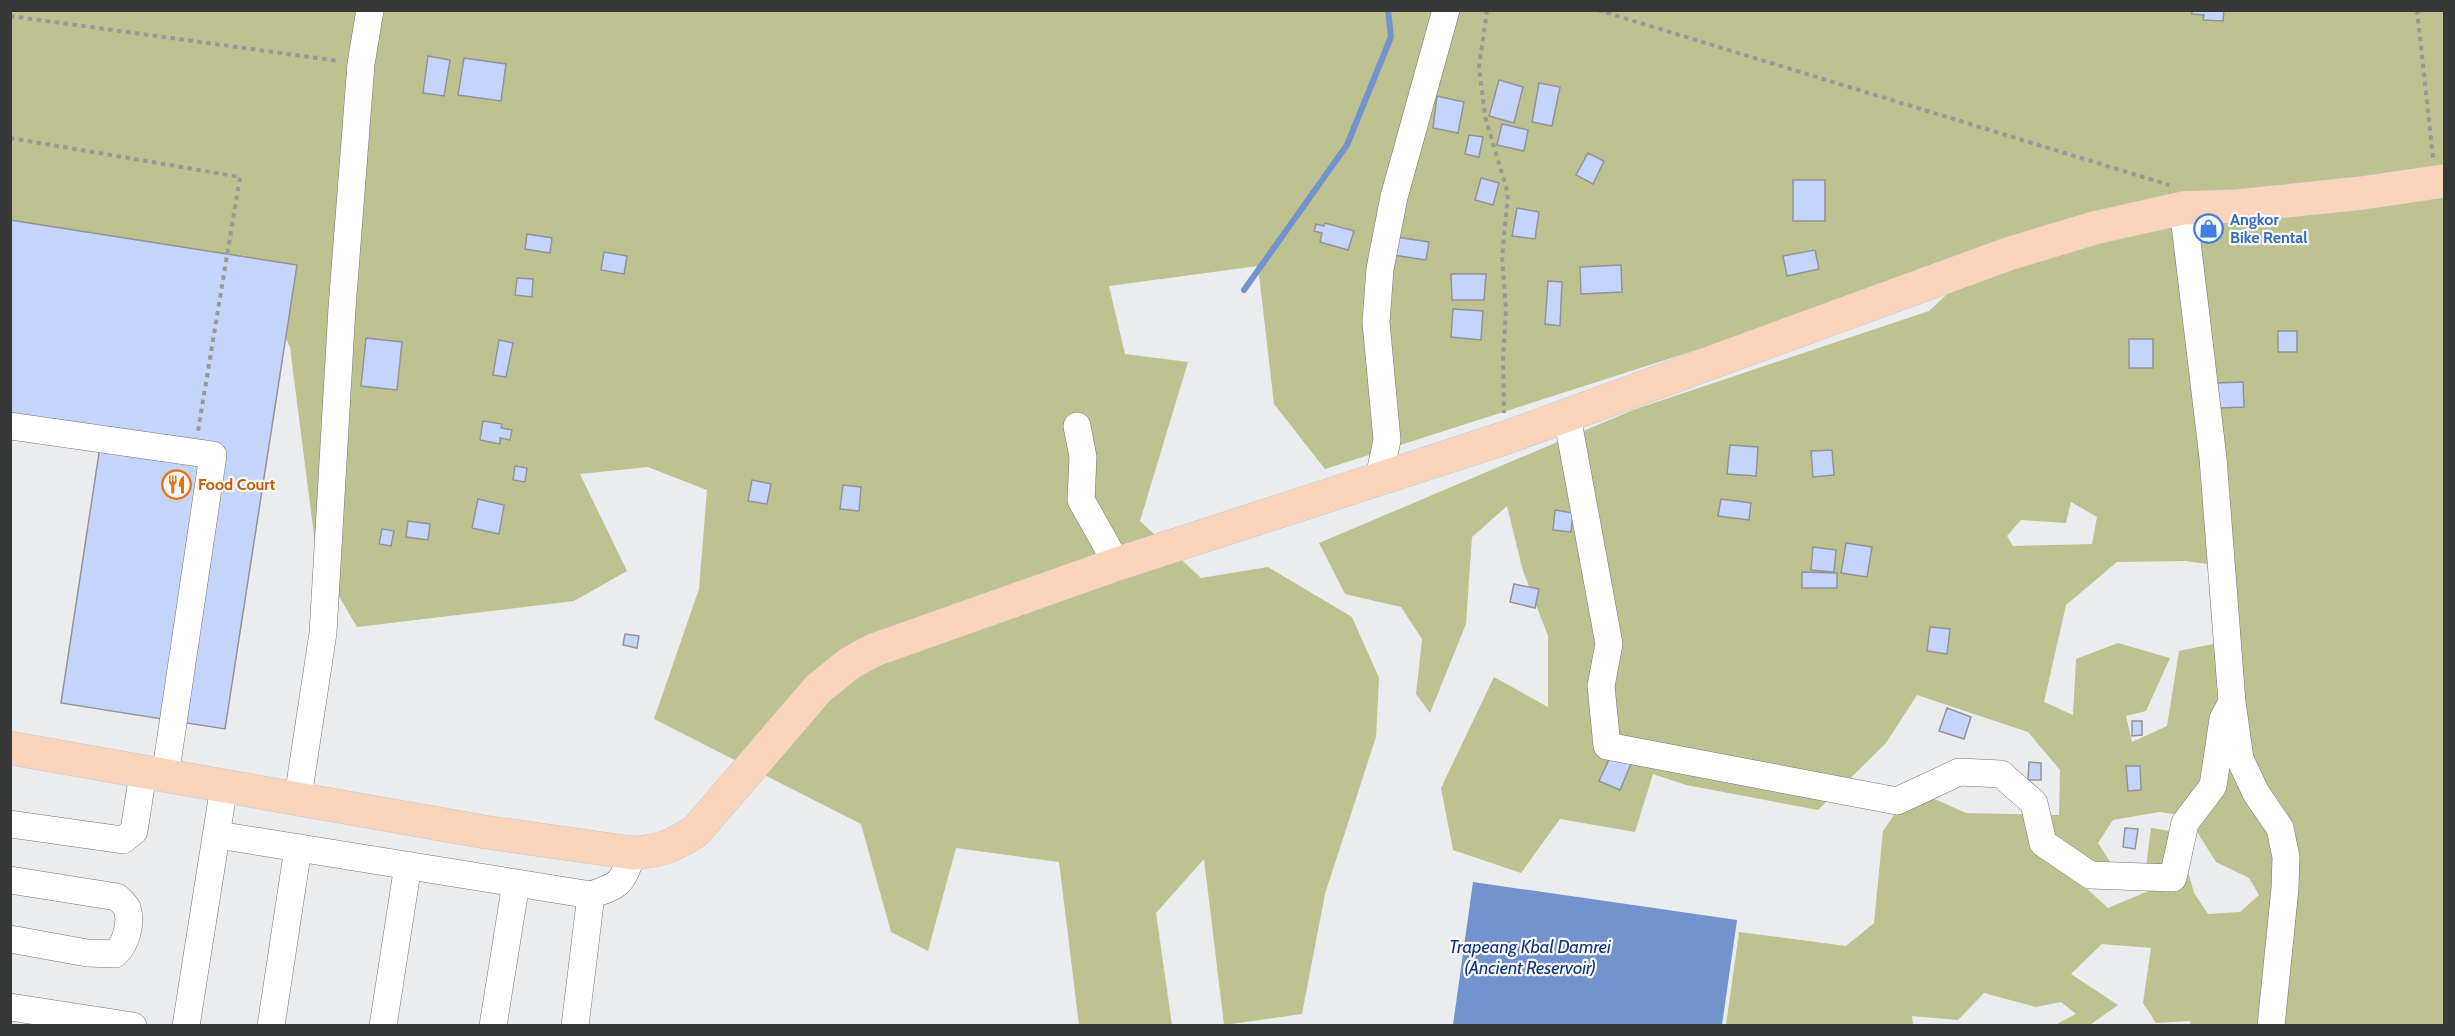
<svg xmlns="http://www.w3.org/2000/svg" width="2455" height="1036" font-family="Cabin,sans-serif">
	<rect width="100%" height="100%" fill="#ebecee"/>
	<path fill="#bdc290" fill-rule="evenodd" d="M11,10l2433,1v1014l-253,1 -1,-5 -34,2 -13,-20 8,-55 -49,-4 -31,30 47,31 -28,20h-35l21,-11 -15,-12 -25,5 -52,-14 -26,27 -46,-4 1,9h-187l13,-93 107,14 28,-23 9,-92 29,-42 54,24 93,2 1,-45 -32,-38 -111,-37 -31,48 -68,67 -132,-25 -33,-11 -18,58 -75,-13 -39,54 -68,-23 -12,-62 53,-111 54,30v-71l-25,-65 -16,-65 -35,31 -6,87 -36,89 -14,-19 6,-55 -21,-32 -56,-13 -26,-51 314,-133 296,-99 58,-54 -662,212 -51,-65 -16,-138 -149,20 16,68 63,8 -48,159 61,57 67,-11 84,50 27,61 -3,59 -51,157 -23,120 -78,11 -20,-166 -48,54 16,112h-93l-20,-163 -103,-14 -28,103 -37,-19 -30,-108 -207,-105 45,-130 8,-99 -59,-23 -68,7 47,97 -53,30 -217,26 -40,-68 -27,-212 -45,-92 -96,111 -138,-126zM2071,502l26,15 -5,27 -79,2 -6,-10 14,-16 45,3zM2185,561l30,4 3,78 -39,8 -12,75 -35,16 -6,-26 20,-5 24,-53 -52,-15 -42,16 -3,56 -29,-13 22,-97 51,-43zM2159,812l28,4 29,46 33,16 10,17 -19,17 -32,2 -14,-21 -17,-61 -26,-4 -5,39 5,23 -43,18 -22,-20 30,-17 -18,-28 15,-23z"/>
	<path fill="#7293ce" d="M1473,882l264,38 -15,105h-269z"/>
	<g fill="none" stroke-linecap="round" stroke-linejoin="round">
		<path stroke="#7293ce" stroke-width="6" d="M1244,290l103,-145 44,-108 -3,-27"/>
	</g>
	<path fill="#c5d4fb" stroke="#949497" stroke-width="1.5" d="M2192,10h32l-1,11 -20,-1 1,-5 -12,-1z
		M428,56l22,4 -6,36 -21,-3z
		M464,58l42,6 -5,37 -43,-6z
		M1499,80l24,7 -9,36 -25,-7z
		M1539,83l21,4 -8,39 -20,-4z
		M1437,96l27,6 -6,31 -25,-5z
		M1502,124l26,6 -4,21 -27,-6z
		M1469,135l14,2 -4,20 -14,-3z
		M1588,153l16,8 -11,23 -17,-9z
		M1481,178l18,5 -6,22 -18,-5z
		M1793,180h32v41h-32z
		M1517,208l22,4 -4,27 -23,-3z
		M10,220l287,45 -72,464 -164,-26 40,-263 -91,-14z
		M1325,223l29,8 -6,19 -28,-8 2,-9 -8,-2 2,-7 8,2z
		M527,234l25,4 -2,15 -25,-4z
		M1396,237l33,5 -3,18 -33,-5z
		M1815,250l4,19 -32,7 -4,-20z
		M604,252l23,4 -3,18 -23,-4z
		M1621,265l1,27 -41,2 -1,-27z
		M1451,274h35l-2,26h-32z
		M517,278l16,1 -1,18 -17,-2z
		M1548,281l14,1 -2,44 -15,-2z
		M1453,309l30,2 -2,29 -30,-3z
		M2278,331h19v21h-19z
		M366,338l36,4 -5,48 -36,-4z
		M2129,339h24v29h-24z
		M499,340l14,3 -7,34 -13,-2z
		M2243,382l1,25 -26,1 -1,-25z
		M483,421l19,3 -1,4 11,2 -2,10 -10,-2v6l-20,-4z
		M1730,445l28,2 -2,29 -29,-2z
		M1832,450l2,25 -21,2 -2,-26z
		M515,466l12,2 -2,14 -12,-2z
		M752,480l19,4 -4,20 -19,-3z
		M843,485l18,2 -2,24 -19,-2z
		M478,499l26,6 -5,29 -27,-6z
		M1721,499l30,4 -2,17 -31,-4z
		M1555,510l18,3 -2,19 -18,-2z
		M408,521l22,3 -2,16 -22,-3z
		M382,529l12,2 -3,15 -12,-2z
		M1846,543l26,4 -5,30 -26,-4z
		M1813,547l23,3 -2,22 -23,-2z
		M1802,572l35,1v15h-35z
		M1514,584l25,5 -4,19 -25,-6z
		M1930,627l20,2 -3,25 -20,-3z
		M625,634l14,2 -2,12 -14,-3z
		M1947,708l24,9 -7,22 -25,-8z
		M2132,721h10v14l-10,1z
		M1611,755l20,9 -11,26 -21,-9z
		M2029,762l12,1v17h-13z
		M2126,766h14l1,24 -13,1z
		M2125,828l13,1 -3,20 -12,-2z"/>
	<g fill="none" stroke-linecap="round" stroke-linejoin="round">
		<defs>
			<path id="minor" d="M2183,208l30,250 19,244 8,57 16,34 24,35 6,29 -1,31 -14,138
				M1567,416l42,228 -8,42 6,60 290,55 62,-29 42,2 33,29 9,40 47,32 83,3 12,-55 28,-37 10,-67 9,-17
				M10,426l203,29 -48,322
				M1077,426l6,31 -2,43 36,64
				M1379,478l8,-38 -11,-118 4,-53 14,-72 52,-187
				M298,797l25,-164 19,-325 19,-244 9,-54
				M10,824l113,16 11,-9 9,-58
				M218,835l373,60
				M10,880l107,17c3,3 8,7 10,11 5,15 -1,36 -12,46l-28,-1 -77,-14
				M10,1007l123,19
				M186,1026l38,-240
				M271,1026l27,-178
				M383,1026l25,-161
				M493,1026l23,-143
				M575,1026l16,-131c32,-11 30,-12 42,-42"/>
			<path id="major" d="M10,748l475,84 148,21c28,-2 40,-7 63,-22l122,-142 32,-26 24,-13 243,-86 388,-126 503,-184 86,-26 89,-20 55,-2 124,-13 82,-12"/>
		</defs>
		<use href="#minor" stroke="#767678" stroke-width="28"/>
		<use href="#major" stroke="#c7c7c7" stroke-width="34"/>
		<path stroke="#98999a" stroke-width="4" stroke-dasharray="4.5 4.5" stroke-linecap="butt" d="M1487,10l-8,57 6,49 23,78 -6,63 4,52 -3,50 1,54
			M1598,10l571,175
			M2417,10l16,148
			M10,16l329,45
			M10,138l230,39 -42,254"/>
		<use href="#minor" stroke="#fff" stroke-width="27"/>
		<use href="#major" stroke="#fbd5bb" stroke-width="33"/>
	</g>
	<defs>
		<symbol id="shop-ring" viewBox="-11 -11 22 22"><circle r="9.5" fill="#f9f9fc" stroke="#3f7fe0" stroke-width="1.5"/><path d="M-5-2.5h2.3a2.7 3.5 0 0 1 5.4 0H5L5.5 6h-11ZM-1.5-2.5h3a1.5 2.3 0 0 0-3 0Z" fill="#3f7fe0"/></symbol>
		<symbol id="restaurant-ring" viewBox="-11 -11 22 22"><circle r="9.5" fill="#f9f9fc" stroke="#e8710a" stroke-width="1.5"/><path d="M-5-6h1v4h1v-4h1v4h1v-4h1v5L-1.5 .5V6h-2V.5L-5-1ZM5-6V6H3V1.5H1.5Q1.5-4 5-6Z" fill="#e8710a"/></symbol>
	</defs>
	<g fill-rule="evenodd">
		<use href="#shop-ring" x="2192" y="212" width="33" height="33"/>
		<use href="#restaurant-ring" x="160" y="468" width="33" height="33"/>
	</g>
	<g text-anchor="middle" stroke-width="4.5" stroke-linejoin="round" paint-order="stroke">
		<g font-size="16" font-weight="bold" fill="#366cbe" stroke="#f9f9fc" text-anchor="start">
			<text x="2230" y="225">Angkor<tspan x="2230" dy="18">Bike Rental</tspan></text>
		</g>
		<g font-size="16" font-weight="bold" fill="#c56008" stroke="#f9f9fc" text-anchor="start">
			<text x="198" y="490">Food Court</text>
		</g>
		<g font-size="18" font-style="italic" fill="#11347a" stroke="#f9f9fc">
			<text x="1530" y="953">Trapeang Kbal Damrei<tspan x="1530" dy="21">(Ancient Reservoir)</tspan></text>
		</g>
	</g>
	<rect width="2455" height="1036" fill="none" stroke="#363737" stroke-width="24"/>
</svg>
